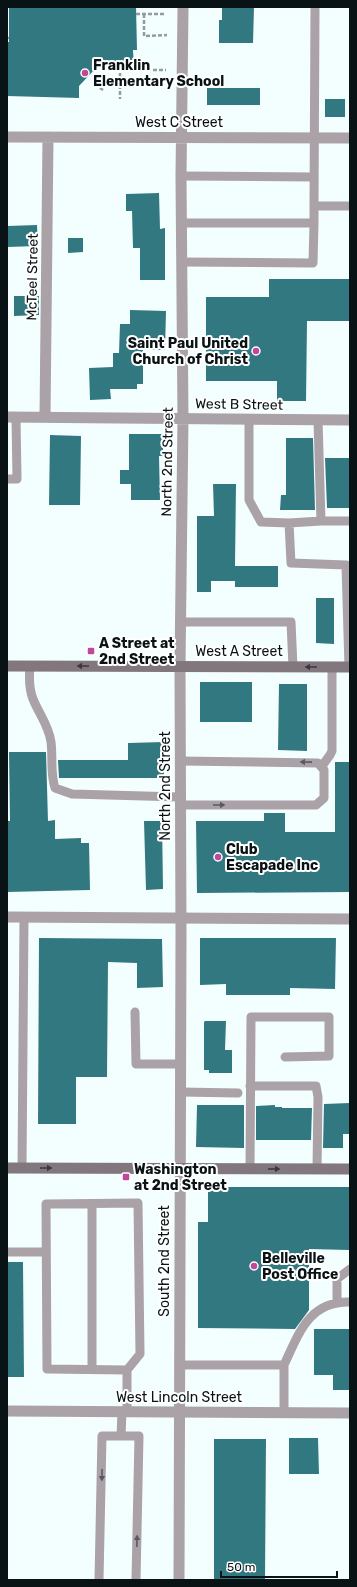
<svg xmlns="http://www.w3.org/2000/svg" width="357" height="1587" font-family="Rubik,sans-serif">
	<rect width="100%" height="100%" fill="#f3feff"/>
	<path fill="#327880" d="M9,7h127l1,43h-4l1,17h-37l-18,19v12l-72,-2v-54h2z
		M222,7h32l-1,36h-34v-23h3z
		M207,88h53v17h-53z
		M325,99h20v18h-20z
		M159,193l1,36 5,-1v52h-25v-32h-7l-1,-37h-6v-17z
		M37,225l1,21 -31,1v-21z
		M68,238h15v14l-15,1z
		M269,279h81v42h-43l-1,80h-29v-20h-71v-84h63z
		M14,296h25v19l-25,1z
		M130,310l36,1 -1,39h-22v34h-6v5h-27l1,10 -21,1 -1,-32 24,-1v-14h6l1,-29h10z
		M129,434h34v22h-4l1,44h-29v-16h-11v-14h9z
		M50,435l31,1 -1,69h-31z
		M286,438h27l2,72h-35l1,-15h5z
		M325,458h25v50h-23z
		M213,484h23l-1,82h43v21h-43v-6h-24v11h-14v-76h17z
		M316,598h18v46l-18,-1z
		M200,682h52v40h-52z
		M279,684h28v67l-29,-1z
		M164,742v36h-105l-1,-18h70v-17z
		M9,752h37l2,69 7,-1v19l26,-1v5h8l1,47 -83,2v-71h3z
		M335,762h15v130l-153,1 -1,-72h68v-8h21v19h50z
		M144,821h18l1,68 -17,1z
		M39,938l123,1 1,48 -26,1v-25l-29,-1 -1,115h-31v47h-38z
		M200,938h136l-1,51 -45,-1v7h-64v-11l-26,1z
		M205,1021h21l-1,29h7v23h-23v-3h-5v-48z
		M350,1103v31h-7v14h-20l1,-44z
		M197,1105h47v43l-48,-1z
		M275,1105v2h7v1h30l-1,32h-55v-34z
		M208,1187h142l-1,63 -40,-1v61l-14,19 -97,-1v-106h10z
		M7,1262h16l1,115h-17z
		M314,1329h36v61h-17v-15h-19z
		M289,1438h29l1,36h-30z
		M214,1439h52l-1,141h-51z"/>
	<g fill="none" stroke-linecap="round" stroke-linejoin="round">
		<path stroke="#929c9d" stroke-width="2.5" stroke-dasharray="4 2" stroke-linecap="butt" d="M136,14h30
			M144,14v22l23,-1
			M7,38h2
			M123,70h43
			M120,73v26
			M100,88l3,2"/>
		<path stroke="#aaa2a7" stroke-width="9" d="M315,7l-1,199h36
			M181,176l133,1
			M182,223h132v-17
			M182,262l131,1 1,-40
			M249,419v81l12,22 28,1 32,-2
			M318,420l3,101h29
			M7,479h10l-1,-62
			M289,523l2,40 55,2 3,102
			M180,622h111l2,45
			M30,666c-1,11 -1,23 3,33 6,15 16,27 18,43 2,16 -1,30 4,46l17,6 108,3
			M180,761l138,2 6,7v28l-8,7h-136
			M322,766l8,-11 2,-4v-84
			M135,1012l1,52h44
			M250,1086h66l2,11 -1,72
			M180,1092l58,1
			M22,1168l2,-251
			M250,1169l1,-152h78v39l-44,1
			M138,1203l2,151 -13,16 -80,-1 -1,-165z
			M92,1204v165
			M7,1252h39
			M337,1301v-22l13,-10
			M179,1365h105v48
			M284,1365c15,-32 25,-64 66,-63
			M127,1370v42
			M121,1436l1,-24
			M99,1580l3,-144h37l-3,144"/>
		<path stroke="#aaa2a7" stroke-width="11" d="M7,137l343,1
			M7,417l343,3
			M45,417l3,-280
			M179,1580l2,-646 -1,-268 3,-248 -2,-242 2,-169"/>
		<path stroke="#aaa2a7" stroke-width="11" d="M7,917l343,2
			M7,1411l343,2"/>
		<path stroke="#83777e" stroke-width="11" d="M7,666l343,1
			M7,1168l343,1"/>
	</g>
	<defs><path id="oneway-solid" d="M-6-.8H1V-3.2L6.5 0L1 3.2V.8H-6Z"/></defs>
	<g fill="#3a3a3e">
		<use href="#oneway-solid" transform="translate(83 666) rotate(-180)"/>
		<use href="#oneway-solid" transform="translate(311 667) rotate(-180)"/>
		<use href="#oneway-solid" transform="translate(46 1168)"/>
		<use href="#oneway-solid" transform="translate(274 1169)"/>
	</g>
	<g fill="#5a5a5e">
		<use href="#oneway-solid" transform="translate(306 762) rotate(-179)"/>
		<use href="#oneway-solid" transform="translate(219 805)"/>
		<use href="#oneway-solid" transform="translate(102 1475) rotate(91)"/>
		<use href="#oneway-solid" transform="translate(137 1541) rotate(-89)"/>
	</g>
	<g fill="#c0479a" stroke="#fff" stroke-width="1.5">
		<circle cx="85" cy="73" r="4"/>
		<circle cx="256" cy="351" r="4"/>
		<rect x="87" y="647" width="8" height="8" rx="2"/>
		<circle cx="218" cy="857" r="4"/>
		<rect x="122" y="1173" width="8" height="8" rx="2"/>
		<circle cx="254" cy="1266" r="4"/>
	</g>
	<g text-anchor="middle" stroke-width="4" stroke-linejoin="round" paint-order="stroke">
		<g font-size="14" font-weight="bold" fill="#091214" stroke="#fff" text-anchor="start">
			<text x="93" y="70">Franklin<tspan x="93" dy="16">Elementary School</tspan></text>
			<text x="248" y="348" text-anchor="end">Saint Paul United<tspan x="248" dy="16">Church of Christ</tspan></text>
			<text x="99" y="648">A Street at<tspan x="99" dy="16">2nd Street</tspan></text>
			<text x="226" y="854">Club<tspan x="226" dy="16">Escapade Inc</tspan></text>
			<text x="134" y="1174">Washington<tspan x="134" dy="16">at 2nd Street</tspan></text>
			<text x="262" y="1263">Belleville<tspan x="262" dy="16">Post Office</tspan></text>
		</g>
		<g font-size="14" fill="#091214" stroke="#fff">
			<text x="179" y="127">West C Street</text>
			<text transform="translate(32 277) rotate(-89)" y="5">McTeel Street</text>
			<text transform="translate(239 404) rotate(1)" y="5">West B Street</text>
			<text transform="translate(167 462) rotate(-89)" y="5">North 2nd Street</text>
			<text x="239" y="656">West A Street</text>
			<text transform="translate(165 786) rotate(-90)" y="5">North 2nd Street</text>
			<text transform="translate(164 1261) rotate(-90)" y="5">South 2nd Street</text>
			<text x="179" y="1402">West Lincoln Street</text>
		</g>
	</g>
	<rect width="357" height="1587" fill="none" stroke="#091214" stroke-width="16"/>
	<path d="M221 1571v6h116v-6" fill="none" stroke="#091214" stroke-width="2"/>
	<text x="227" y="1571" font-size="12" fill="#091214" stroke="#ffffff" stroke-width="3" paint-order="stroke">50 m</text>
</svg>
